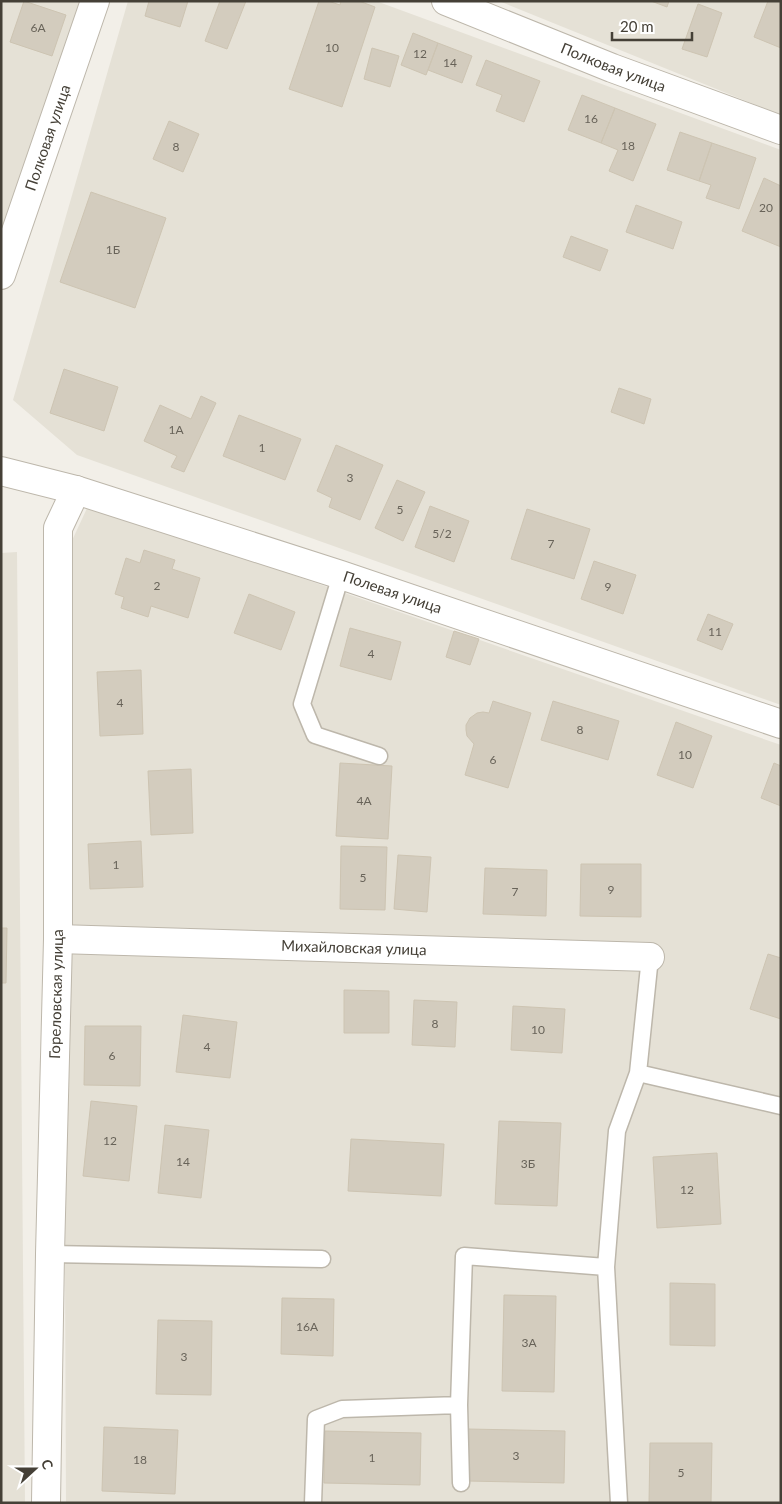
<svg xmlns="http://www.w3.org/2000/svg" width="782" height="1504" font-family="Lato,sans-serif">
	<rect width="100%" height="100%" fill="#f2efe8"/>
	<path fill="#e5e1d6" d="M1,1h90l-90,246z
		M128,1h248l405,149v555l-704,-250 -64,-55z
		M499,1h282v114z
		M89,504l692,241v758h-715l-1,-235 4,-721z
		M17,552l8,951h-24v-950z"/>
	<path fill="#d3ccbe" stroke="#cdc4b2" d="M24,1l42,14 -14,41 -42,-14z
		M149,1h39l-8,26 -35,-11z
		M220,1h26l-19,48 -22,-8z
		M319,1h9l12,4 1,-4h18l16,6 -33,100 -53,-18z
		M651,1h18l-2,6z
		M768,1h13v47l-27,-11z
		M698,4l24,9 -15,44 -25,-8z
		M413,33l25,10 -12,32 -25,-10z
		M438,43l34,13 -10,27 -34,-13z
		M372,48l27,8 -9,31 -26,-8z
		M486,60l54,21 -16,41 -28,-11 6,-16 -26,-10z
		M582,95l33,13 -14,35 -33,-13z
		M615,108l41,16 -23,57 -24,-10 9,-21 -17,-7z
		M169,121l30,13 -16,38 -30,-13z
		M680,132l32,11 -13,38 -32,-11z
		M712,143l44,15 -17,51 -33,-11 5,-13 -12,-4z
		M764,178l17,8v61l-39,-16z
		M91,192l75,26 -31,90 -75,-26z
		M636,205l46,17 -9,27 -47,-17z
		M571,236l37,14 -8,21 -37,-14z
		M64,369l54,18 -14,44 -54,-18z
		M619,388l32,11 -7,25 -33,-12z
		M201,396l15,7 -32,69 -13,-5 6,-11 -33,-15 16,-36 31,14z
		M239,415l62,24 -16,41 -62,-24z
		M336,445l47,20 -23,55 -31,-13 3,-9 -15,-7z
		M397,480l28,12 -22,49 -28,-13z
		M430,506l39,15 -15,41 -39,-15z
		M527,509l63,20 -16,50 -63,-20z
		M144,550l31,10 -3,9 28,9 -12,40 -37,-12 -3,11 -27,-9 3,-11 -9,-3 11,-36 14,5z
		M594,561l42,14 -13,39 -42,-15z
		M249,594l46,18 -14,38 -47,-17z
		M708,614l25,10 -11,26 -25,-10z
		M350,628l51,14 -10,38 -51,-14z
		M454,631l25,8 -9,26 -24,-8z
		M141,670l2,64 -43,2 -3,-64z
		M493,701l38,12 -23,75 -43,-13 9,-31 -7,-8 -1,-6v-5l4,-7 7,-5 6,-1 6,1z
		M553,701l66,20 -11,39 -67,-20z
		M676,722l36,14 -19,52 -36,-13z
		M340,763l52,3 -4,73 -52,-3z
		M774,763l7,3v40l-20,-8z
		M191,769l2,64 -42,2 -3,-64z
		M141,841l2,46 -53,2 -2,-45z
		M341,846l46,1 -2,63 -45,-1z
		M398,855l33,2 -4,55 -33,-3z
		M581,864h60v53l-61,-1z
		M485,868l62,2 -1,46 -63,-2z
		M1,928h6l-1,55h-5z
		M768,954l13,4v61l-31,-10z
		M344,990l45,1v42h-45z
		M414,1000l43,2 -2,45 -43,-2z
		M513,1006l52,3 -3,44 -51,-3z
		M183,1015l54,7 -7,56 -54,-6z
		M85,1026h56l-1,60 -56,-1z
		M91,1101l46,5 -8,75 -46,-5z
		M499,1121l62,2 -4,83 -62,-2z
		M165,1125l44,5 -8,68 -43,-5z
		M351,1139l93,5 -3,52 -93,-5z
		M717,1153l4,71 -64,4 -4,-71z
		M670,1283l45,1v62l-45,-1z
		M504,1295l52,1 -2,96 -52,-1z
		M282,1298l52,1 -1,57 -52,-2z
		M158,1320l54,1 -1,74 -55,-1z
		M104,1427l74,3 -3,64 -73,-3z
		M468,1429l97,2 -1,52 -97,-2z
		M325,1431l96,2 -1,52 -96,-2z
		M650,1443h62l-1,60h-62z"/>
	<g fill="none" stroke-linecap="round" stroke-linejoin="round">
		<defs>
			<path id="lane" d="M341,575l-39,129 13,31 64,21
				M638,1073l143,33
				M50,1254l272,5
				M459,1405l2,78
				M313,1503l3,-84 26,-10 117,-4 5,-149 142,11
				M619,1503l-13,-236 11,-136 21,-58 12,-116"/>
			<g id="street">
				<path id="s1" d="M446,1l166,67 169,62"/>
				<path id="s2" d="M1,275l94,-274"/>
				<path id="s3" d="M1,471l75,19 265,85 440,149"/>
				<path id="s4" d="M58,939l592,18"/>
				<path id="s5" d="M46,1503l4,-249 8,-315v-411l18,-38"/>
			</g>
		</defs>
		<use href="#lane" stroke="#bdb7ab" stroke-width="19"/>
		<use href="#street" stroke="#bdb7ab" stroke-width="30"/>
		<use href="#lane" stroke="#fff" stroke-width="16"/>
		<use href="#street" stroke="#fff" stroke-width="28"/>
	</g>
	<g text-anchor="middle" stroke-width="4" stroke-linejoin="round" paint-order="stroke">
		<g font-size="12" fill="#686359">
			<text x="38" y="32">6А</text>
			<text x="332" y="52">10</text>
			<text x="420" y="58">12</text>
			<text x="450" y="67">14</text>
			<text x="591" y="123">16</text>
			<text x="628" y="150">18</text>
			<text x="176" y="151">8</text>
			<text x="766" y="212">20</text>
			<text x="113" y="254">1Б</text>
			<text x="176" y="434">1А</text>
			<text x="262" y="452">1</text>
			<text x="350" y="482">3</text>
			<text x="400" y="514">5</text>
			<text x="442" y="538">5/2</text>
			<text x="551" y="548">7</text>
			<text x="157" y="590">2</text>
			<text x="608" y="591">9</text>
			<text x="715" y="636">11</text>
			<text x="371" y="658">4</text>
			<text x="120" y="707">4</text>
			<text x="580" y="734">8</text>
			<text x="685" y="759">10</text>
			<text x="493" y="764">6</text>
			<text x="364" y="805">4А</text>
			<text x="116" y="869">1</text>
			<text x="363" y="882">5</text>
			<text x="611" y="894">9</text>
			<text x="515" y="896">7</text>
			<text x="435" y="1028">8</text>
			<text x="538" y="1034">10</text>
			<text x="207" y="1051">4</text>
			<text x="112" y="1060">6</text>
			<text x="110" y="1145">12</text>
			<text x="183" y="1166">14</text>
			<text x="528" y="1168">3Б</text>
			<text x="687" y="1194">12</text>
			<text x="307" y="1331">16А</text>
			<text x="529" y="1347">3А</text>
			<text x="184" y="1361">3</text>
			<text x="516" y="1460">3</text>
			<text x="372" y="1462">1</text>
			<text x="140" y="1464">18</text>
			<text x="681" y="1477">5</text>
		</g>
		<g font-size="15" fill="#454037" stroke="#fff">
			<text dy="5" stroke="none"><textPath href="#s1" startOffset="180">Полковая улица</textPath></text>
			<text dy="5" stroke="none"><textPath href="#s2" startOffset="145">Полковая улица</textPath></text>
			<text dy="5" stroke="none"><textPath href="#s3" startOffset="410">Полевая улица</textPath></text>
			<text dy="5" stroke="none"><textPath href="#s4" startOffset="296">Михайловская улица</textPath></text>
			<text dy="5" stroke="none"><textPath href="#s5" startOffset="509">Гореловская улица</textPath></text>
		</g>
	</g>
	<rect width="782" height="1504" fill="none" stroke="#454037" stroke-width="5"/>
	<g transform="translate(35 1469) rotate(69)" stroke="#ffffff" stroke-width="4" paint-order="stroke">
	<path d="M0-4L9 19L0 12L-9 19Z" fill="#454037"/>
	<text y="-8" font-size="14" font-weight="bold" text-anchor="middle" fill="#454037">С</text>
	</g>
	<path d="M612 32v8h80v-8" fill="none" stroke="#454037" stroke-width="2.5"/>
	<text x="620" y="32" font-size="15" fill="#454037" stroke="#ffffff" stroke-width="4" paint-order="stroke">20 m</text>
</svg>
